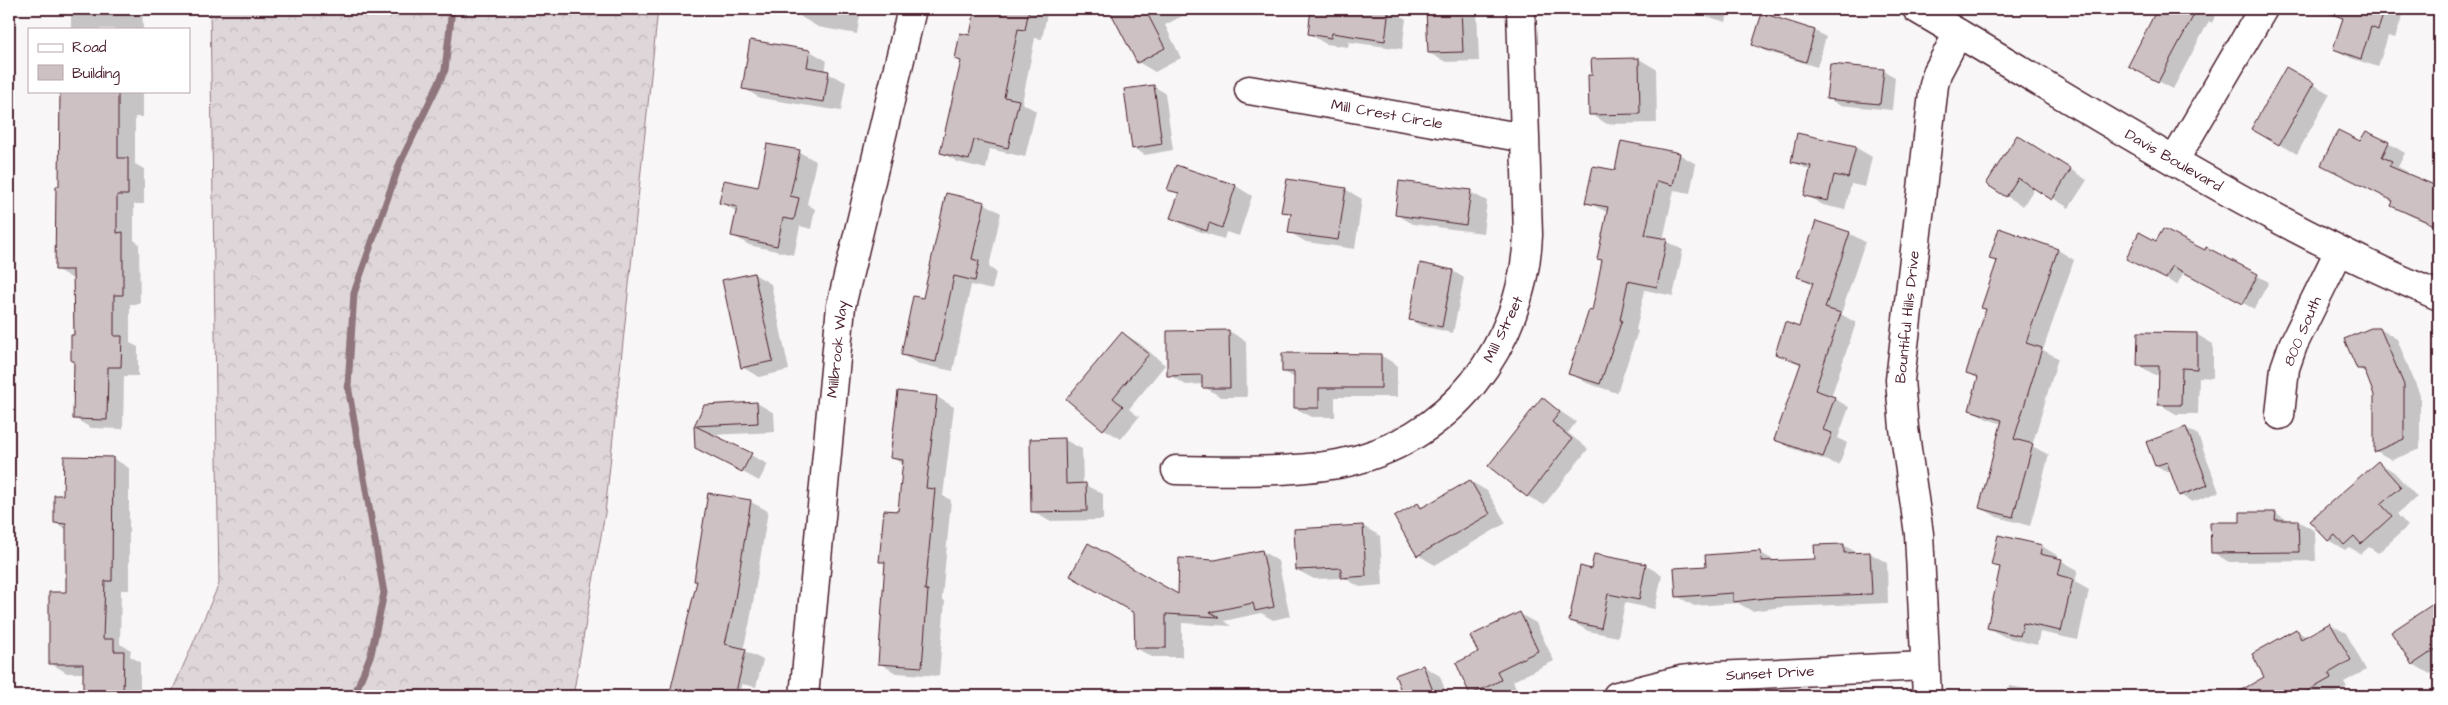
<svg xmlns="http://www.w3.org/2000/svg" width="2448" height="705" font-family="'Architects Daughter',sans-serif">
	<defs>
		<pattern id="forest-crowns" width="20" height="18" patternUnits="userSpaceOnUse" patternTransform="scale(1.25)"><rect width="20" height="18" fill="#ded6d9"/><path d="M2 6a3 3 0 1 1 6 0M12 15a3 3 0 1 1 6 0" fill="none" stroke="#c0b7ba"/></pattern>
	</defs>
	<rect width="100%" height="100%" fill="#f8f6f7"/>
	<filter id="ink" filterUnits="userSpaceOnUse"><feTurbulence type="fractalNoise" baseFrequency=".02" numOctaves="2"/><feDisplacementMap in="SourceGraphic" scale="10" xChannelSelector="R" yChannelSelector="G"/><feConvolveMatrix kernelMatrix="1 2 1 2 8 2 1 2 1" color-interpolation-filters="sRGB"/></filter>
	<g filter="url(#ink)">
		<path fill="url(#forest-crowns)" stroke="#947a82" d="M210,9h448l-53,504 -32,183h-403l49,-112z"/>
		<path fill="#0003" d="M71,9h71l1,20h-72z
			M802,9h59l-4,25 -39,-7 -17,-10z
			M976,9h72l-6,30 -7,-1 -13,65 14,8 -11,46 -35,-8 -4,20 -28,-7 -16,-9 20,-91 -5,-3 14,-22z
			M1111,9h75l2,4 -23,12 16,33 -26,14 -17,-10z
			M1313,9h76l17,10 -4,30 -53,-7 -1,5 -22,-3 -17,-10z
			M1427,9h50l2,52 -33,1 -17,-9z
			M1688,9h41l-3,13 -30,-9z
			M2159,9h59l-6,14 -3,-2 -36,68 -44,-24z
			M2328,9h77l-10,29 -7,-2 -10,31 -27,-9 -17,-9 10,-29z
			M1762,15l53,16 11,6 -9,30 -52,-16 -12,-6z
			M810,51l17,10 -2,11 21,10 -5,29 -81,-13 -17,-10z
			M1639,59l17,10 1,54 -50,1 -16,-10z
			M2287,69l43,25 -33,60 -44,-25z
			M1884,71l11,6 -3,33 -53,-5 -11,-7z
			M1153,86l12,7 8,57 -28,5 -12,-7z
			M61,91h82v26h-8v47l9,5v35h-10v36l5,4 1,60h-10v39l8,4v29h-14l-1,53 -32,-1 -17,-10 -1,-139 -17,-10 5,-82z
			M2361,143h27l17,10 -7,14 10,5 -2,3 31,13 2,-5v45l-30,-13 -17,-10 2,-3 -72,-37z
			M2034,146l53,34 -18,28 -34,-21 -12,19 -17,-10z
			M1855,147l17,10 -7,30 -14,-3 -6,26 -22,-5 -17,-10 5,-24 -19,-10z
			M799,152l17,9 -9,43 8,5 -4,20 -11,-3 -6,29 -45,-10 -17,-10 5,-23 -16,-10 38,-13z
			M1679,154l17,10 -6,29 -16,-3 -11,50 20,10 -10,46 -28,-6 -9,40 2,1 -21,62 -30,-10 -17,-10 23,-61 10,-51 6,-48 -23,-11 30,-30z
			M1176,166l60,20 16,10 -13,40 -13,-4 -2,7 -35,-11 -17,-10 8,-23 -11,-6z
			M1345,189l17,10 -7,50 -49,-7 -17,-10 3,-16 -9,-5z
			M1470,192l17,9 -4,32 -70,-9 -17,-10z
			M984,203l17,10 -12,54 7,5 -4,18 -21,-5 -18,86 -34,-7 -17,-9 22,-56z
			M1849,233l16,9 -24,72 15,9 -25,74 18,10 -11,31 9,5 -8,22 -48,-17 -16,-9 26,-74 -25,-12 23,-25 14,-43 -14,-9z
			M2157,243l48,9 2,-4 62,34 -15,27 -70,-38 -7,14 -38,-20z
			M2058,250l16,10 -31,90 15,8 -26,88 17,9 -19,71 -33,-9 -17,-10 23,-83 -16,-5 -17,-10 9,-30 -11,-7 19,-62 11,-48 -7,-4z
			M1421,264l32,7 11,7 -11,55 -32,-7 -11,-6z
			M754,274l17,10 18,86 -30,7 -17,-10z
			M2380,329l17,10 23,56v54l-28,11 -16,-9v-56l-9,-21 -9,-6z
			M1229,331l17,10 1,56h-26l-17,-10v-3l-18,1 -17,-10 -1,-43z
			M1122,333l17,10 26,22 -36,44 10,8 -18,22 -17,-10 -37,-30z
			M2196,334l17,10v34l-14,-1 -1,37h-22l-17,-10 1,-29h-5l-17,-10z
			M1380,355l17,10v32h-62v20h-23l-17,-9v-30l-12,-7z
			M937,397l17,10 -11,89 8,4 -9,99 3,2 -6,75 -43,-3 -17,-10 7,-99 -5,-3 19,-49 4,-47 -13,-8z
			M1542,399l34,23 -8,11 20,16 -44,56 -17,-9z
			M757,403l17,10 1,19 -64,3 57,29 -9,17 -47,-26 -17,-29 10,-20z
			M2186,428l12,7 21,57 -27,10 -12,-7 -9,-25 -4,2 -11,-7z
			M1031,440h34l17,9 1,35 20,10v26l-54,1 -17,-10z
			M113,458l16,10v122h-8l-1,54 11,6 -1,6 10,6v34h-56v-23h-17l-17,-10 17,-70 1,-63 -13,-7 10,-27z
			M2378,462l16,10 23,25 -20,17 11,12 -30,27 -9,-6 -8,7 -12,-7 -4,3 -17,-10z
			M1470,481l17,10 19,32 -71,42 -17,-10v-51l6,4z
			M710,495l41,7 17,9 -18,110 -7,29 20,10 -7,27 -14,-3 -4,12h-73l3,-7 4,1 26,-109z
			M2275,513l15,8h8l17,10 1,30 -87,1 -17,-10 29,-29z
			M1363,526l17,10 3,49 -23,2 -16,-9 -30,1 -17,-9z
			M1843,545l15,8h12l17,10 1,40 -106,4 -30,4 -14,-8 -44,3 -17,-10 30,-28 -1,-12 55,-3 16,9 39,-2z
			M2042,546l16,10v3l20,11 -3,12 14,8 -11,50 -38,-8 -3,13 -32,-8 -17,-9 13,-59 -8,-5z
			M1262,551l16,10 12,55 -17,4 -12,-7 -37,8 7,5 -49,-3v34h-30l-16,-9 43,-52 37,-35z
			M1645,565l17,10 -7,34 -30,-6 -7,34 -30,-6 -17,-10 21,-51z
			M2439,601v66l-9,7 -17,-10 -21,-31z
			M1520,614l16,9 18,38 -41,20 4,9 -13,6h-29l-4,-2 8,-41z
			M2330,624l16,9 20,37 -22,12 3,5 -17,9h-86l22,-18 30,-47 11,6z
			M1423,666l17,10 7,20h-54l10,-3z
			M2010,686l38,7 5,3h-45z"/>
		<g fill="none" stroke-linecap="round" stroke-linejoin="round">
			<path stroke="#8f747b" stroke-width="7" d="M354,696l17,-42 13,-61 -36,-207 6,-93 46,-130 45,-93 7,-61"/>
		</g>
		<path fill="#cdc1c4" stroke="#4a1f2b" d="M975,9h54l-4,21 -7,-1 -14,68 15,3 -11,48 -34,-8 -5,20 -29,-7 21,-92 -6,-2 5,-26 10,2z
			M1109,9h36l20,39 -28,15z
			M1311,9h78l-4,32 -53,-8 -1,5 -23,-4z
			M1426,9h35l2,43 -35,1z
			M2157,9h40l-39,73 -30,-16z
			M2326,9h59l-7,21 -7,-3 -10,32 -28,-10 10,-31 -17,-6z
			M1762,13l53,17 -9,32 -54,-17z
			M750,40l60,10 -3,17 22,4 -5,31 -82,-13z
			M1639,58l1,56 -51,1 -1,-40h4l-1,-16z
			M1830,64l54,5 -4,35 -54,-5z
			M2286,67l28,16 -35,62 -28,-16z
			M1154,85l8,59 -30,5 -8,-60z
			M60,91h58v67h10v37h-11v38l6,-1v63h-9v41h8l-1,31h-13l-1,53 -34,-1 1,-58h-3v-26h3l-1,-65h-18l1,-84h3z
			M2338,130l22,11 6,-10 23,11 -7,15 10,4 -3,5 50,21v40l-48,-21 2,-5 -72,-36z
			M1797,133l59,13 -8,32 -14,-3 -6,26 -24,-5 7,-30 -20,-4z
			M2017,135l54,34 -19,31 -34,-22 -12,19 -20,-13z
			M1621,141l59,12 -7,32 -16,-4 -12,54 22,4 -10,48 -29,-6 -8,39h2l-22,64 -32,-10 21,-64 3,1 10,-51 -5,-1 11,-52 -23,-4 8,-37 22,4z
			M767,144l33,6 -10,46 9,2 -5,22 -11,-2 -6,28 -46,-10 6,-29 -18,-4 5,-23 34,7z
			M1176,165l60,20 -14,43 -13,-5 -2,8 -37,-13 9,-25 -12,-3z
			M1287,179l59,9 -8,52 -50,-7 3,-20 -10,-1z
			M1399,181l72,9 -5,35 -71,-10z
			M946,193l39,9 -13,57 7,2 -4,20 -21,-5 -18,86 -35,-7 12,-59 10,2z
			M1816,221l34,11 -25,76 16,5 -26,77 20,7 -12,33 9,3 -9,24 -49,-17 27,-77 -26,-9 10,-32 14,5 14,-45 -16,-5z
			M1999,228l59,21 -32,94 16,5 -28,91 19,5 -20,73 -34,-9 23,-88 -33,-10 9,-33 -12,-4 20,-64 -5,-1 16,-47 -8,-2z
			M2163,229l42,21 1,-3 52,27 -15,30 -71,-38 -6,13 -40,-20 13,-27 17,9z
			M1420,263l33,7 -11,57 -33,-7z
			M754,273l19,88 -32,7 -19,-88z
			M2371,328h9l24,57v54l-30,13v-57l-10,-26h-7l-13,-30z
			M1229,330l1,58h-28v-13l-35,1v-45z
			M1122,332l27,22 -36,44 10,8 -20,24 -37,-31z
			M2138,332l59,1v36l-15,-1 -1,37h-23l1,-39h-22z
			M1282,353l99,1v34h-62v20h-25v-36h-12z
			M898,391l39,5 -11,92 9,1 -10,101h3l-6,77 -44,-3 7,-102h-6l5,-52 14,1 5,-51 -13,-2z
			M1542,397l18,15 -8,10 20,17 -45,58 -39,-31z
			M757,402l1,21 -63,3 57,27 -10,19 -47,-24 -1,-22 10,-21z
			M2186,427l22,58 -29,11 -12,-34 -12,4 -9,-24z
			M1065,438l1,46 20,-1 1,28 -56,1 -1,-73z
			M64,456l49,1 -1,124h-7l-2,58h11v12h10l-1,45h-40v-32h-34v-72h17v-68l-12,-1v-28h9z
			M2378,461l23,26 -20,17 11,12 -31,28 -7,-8 -10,9 -9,-10 -7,6 -19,-20z
			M1470,480l20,34 -73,42 -23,-39 24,-14 3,5z
			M708,493l43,7 -18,111 -8,33 21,5 -11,47h-66l28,-115h-3z
			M2240,512h36l-1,8h23l1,32 -88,1 -1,-31h30z
			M1363,525l3,51 -25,2v-10l-45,2 -2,-41z
			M1998,535l44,10 -2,9 22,5 -4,16 15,4 -12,52 -38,-8 -3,13 -33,-8 13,-61 -9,-2z
			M1088,543l90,51 1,-36 36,2 47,-10 12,57 -19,4 -2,-8 -43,9 9,5 -53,-3v34h-31l-1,-35 -64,-37z
			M1844,544v9l26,-1 2,42 -107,4 -32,4v-9l-57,4 -2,-29 32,-2 -1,-11 56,-4 1,10 53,-2 -1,-14z
			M1594,554l52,10 -7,36 -31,-6 -7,34 -32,-7 11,-55 11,3z
			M2439,600v47l-27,18 -21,-33z
			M1520,612l18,39 -41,20 4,9 -31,15 -14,-32 22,-11 -8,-16z
			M2330,623l21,37 -22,13 2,5 -32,18h-68l33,-19 -12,-23 44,-25 5,10z
			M1423,665l12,31h-32l-8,-21z"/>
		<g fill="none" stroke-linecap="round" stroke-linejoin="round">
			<defs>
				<path id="minor" d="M1917,9c171,99 339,210 522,287
					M1249,90l276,48
					M2174,161l89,-152
					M2280,415l5,-47 8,-23 46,-94
					M1176,470c53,1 109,3 162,-6 112,-21 185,-118 190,-229l-7,-226
					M804,696l37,-390 71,-297
					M1617,696l64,-16 35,-4 209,-10
					M1927,696l-8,-162 -15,-106 -4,-48 34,-295 3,-12 21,-40"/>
			</defs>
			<use href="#minor" stroke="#4a1f2b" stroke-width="31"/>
			<use href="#minor" stroke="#fff" stroke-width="28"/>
		</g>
	</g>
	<g text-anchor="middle" stroke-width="4.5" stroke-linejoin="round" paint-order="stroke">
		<g font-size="15" fill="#4a1f2b" stroke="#fff">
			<text transform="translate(1387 114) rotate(10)" y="5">Mill Crest Circle</text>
			<text transform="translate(2174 160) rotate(30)" y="5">Davis Boulevard</text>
			<text transform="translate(1907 317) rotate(-84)" y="5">Bountiful Hills Drive</text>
			<text transform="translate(1503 329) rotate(-64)" y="5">Mill Street</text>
			<text transform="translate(2302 331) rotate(-67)" y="5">800 South</text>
			<text transform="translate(837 349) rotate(-84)" y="5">Millbrook Way</text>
			<text transform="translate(1770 673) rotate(-3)" y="5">Sunset Drive</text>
		</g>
	</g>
	<rect width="2448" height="705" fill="none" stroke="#fff" stroke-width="30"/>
	<rect x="15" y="15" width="2418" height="675" fill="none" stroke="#4a1f2b" stroke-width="2" filter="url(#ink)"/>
	<rect x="28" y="28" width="162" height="65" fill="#ffffff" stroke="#b7a5aa"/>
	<rect x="38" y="44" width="25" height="8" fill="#ffffff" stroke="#b7a5aa"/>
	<text x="72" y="52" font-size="15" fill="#4a1f2b">Road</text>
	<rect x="38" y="65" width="25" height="15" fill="#cdc1c4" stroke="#b7a5aa"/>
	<text x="72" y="78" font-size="15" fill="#4a1f2b">Building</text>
</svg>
